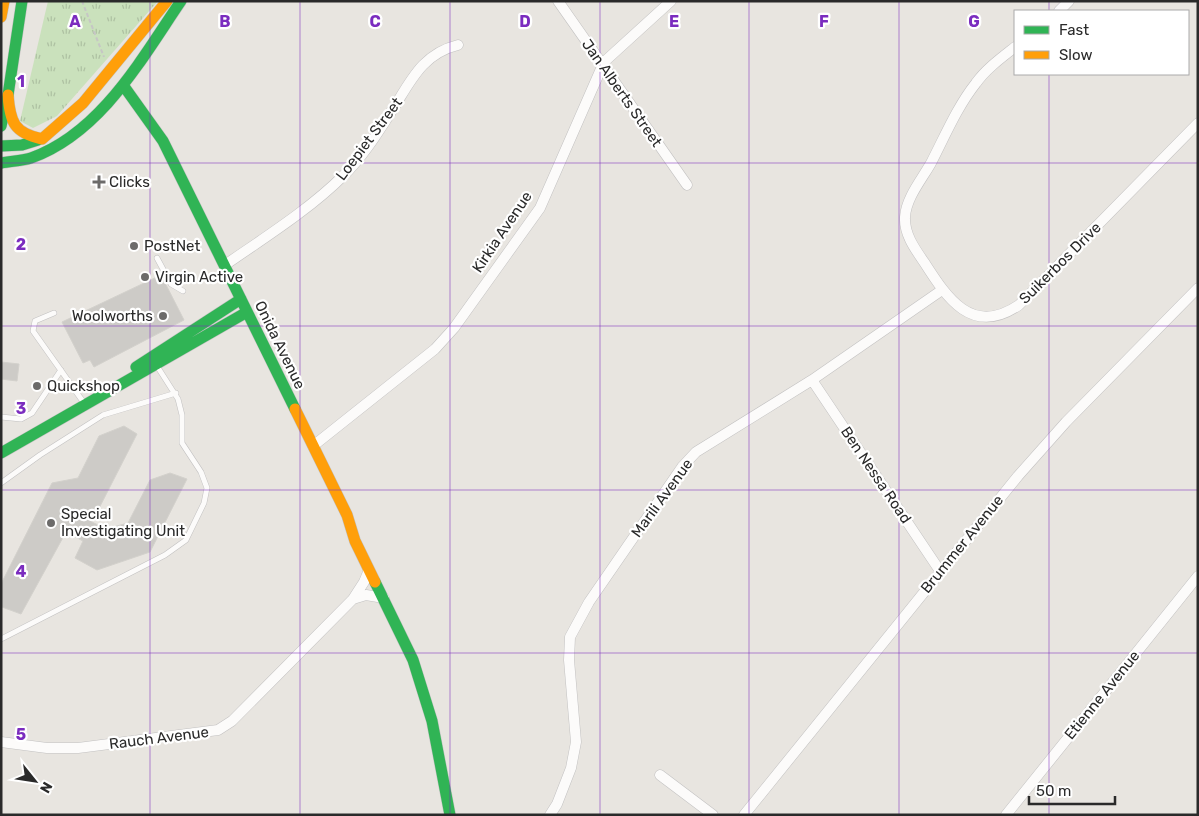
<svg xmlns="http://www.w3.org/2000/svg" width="1199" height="816" font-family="Rubik,sans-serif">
	<defs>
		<pattern id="grass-tufts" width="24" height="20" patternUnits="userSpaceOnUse" patternTransform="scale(1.25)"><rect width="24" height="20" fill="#cae1bc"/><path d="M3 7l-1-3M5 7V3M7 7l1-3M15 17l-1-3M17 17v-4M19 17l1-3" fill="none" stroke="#aec1a2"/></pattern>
	</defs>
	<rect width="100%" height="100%" fill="#e8e5e0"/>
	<path fill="url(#grass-tufts)" d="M48,1h110l-101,115 -24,12 -13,-7z"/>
	<path fill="#cdcbc7" stroke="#d3d1cc" d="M161,275l23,45 -90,47 -4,-7 -7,3 -21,-41z
		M1,362l18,2 -2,17 -16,-2z
		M124,426l13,8 -45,88 14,7 22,-6 22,-43 20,-7 17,6 -37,73 -53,18 -22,-12 8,-17 -17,-9 -45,82 -19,-7 -1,-23 51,-101 26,-5 21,-42z"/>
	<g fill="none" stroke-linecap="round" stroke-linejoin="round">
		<defs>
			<path id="lane" d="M157,258l14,26 12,7
				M54,313l-19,8 -2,10 51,72
				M1,417l20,2 11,-6 29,-43
				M1,483l39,-28 63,-40 73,-22
				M1,639l164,-84 21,-15 18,-37 3,-15 -6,-16 -19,-29v-28l-4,-16 -21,-33"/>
			<path id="street" d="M558,1l129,184
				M1059,11l10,-10
				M1015,47c-14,11 -29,22 -39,36 -19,24 -31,53 -45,80 -9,16 -25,35 -26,54 -1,17 10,32 19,45 23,36 48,75 95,43l179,-182
				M225,265c39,-27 85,-56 118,-89 19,-18 34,-42 48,-64 19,-29 30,-58 67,-67
				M812,380l128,191
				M313,446l122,-97 19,-21 86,-120 64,-146 67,-61
				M353,599l13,-4 18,3
				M1,742l46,6h31l140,-18 14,-9 121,-122 11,-17 5,-12
				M660,775l53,40
				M550,815l7,-11 14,-36 5,-26 -7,-82 1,-23 19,-35 93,-135 14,-15 116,-72 130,-90
				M744,815l274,-339 48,-54 132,-134
				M1006,815l192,-239"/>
			<path id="fast" d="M123,85l40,56 132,268
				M1,126l7,-31 14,-94
				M1,146l21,-1 16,-5
				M1,163c10,-2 21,-2 30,-5 70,-25 111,-100 150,-157
				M136,367l105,-68
				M1,453l246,-141
				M375,582l38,78 19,61 18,94"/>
			<path id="slow" d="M1,17l3,-16
				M8,95c2,27 6,38 34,44l41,-36 84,-102
				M295,409l52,106 8,26 20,41"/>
		</defs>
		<use href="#lane" stroke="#c2c1c1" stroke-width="6"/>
		<use href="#street" stroke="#c2c1c1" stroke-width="11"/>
		<use href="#fast" stroke="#c2c1c1" stroke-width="12"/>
		<use href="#slow" stroke="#c2c1c1" stroke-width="12"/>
		<path stroke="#c6c6c5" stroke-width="2" stroke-dasharray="4 2.5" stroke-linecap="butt" d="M82,1l22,56"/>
		<use href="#lane" stroke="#fcfbfa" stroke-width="5"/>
		<use href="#street" stroke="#fcfbfa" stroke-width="10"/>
		<use href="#fast" stroke="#30b455" stroke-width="11"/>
		<use href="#slow" stroke="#ff9f0a" stroke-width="11"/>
	</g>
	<path fill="none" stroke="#7b2cbf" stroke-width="1" stroke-opacity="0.55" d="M150,1v814M300,1v814M450,1v814M600,1v814M749,1v814M899,1v814M1049,1v10M1049,74v741M1,163h1197M1,326h1197M1,490h1197M1,653h1197"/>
	<g fill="#6c6b6a" stroke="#fff" stroke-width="2">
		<path d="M96.5 174.5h5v5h5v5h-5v5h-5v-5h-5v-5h5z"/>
		<circle cx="134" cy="246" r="5"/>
		<circle cx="145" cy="277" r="5"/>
		<circle cx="163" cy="316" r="5"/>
		<circle cx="37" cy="386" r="5"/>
		<circle cx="51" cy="523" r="5"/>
	</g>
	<g text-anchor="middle" stroke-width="4.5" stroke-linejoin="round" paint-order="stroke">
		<g font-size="15" fill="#2a2a2a" stroke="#fff">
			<text transform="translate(622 93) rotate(55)" y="5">Jan Alberts Street</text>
			<text transform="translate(369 139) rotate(-53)" y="5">Loepiet Street</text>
			<text transform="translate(502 232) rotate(-56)" y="5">Kirkia Avenue</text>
			<text transform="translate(1060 263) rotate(-45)" y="5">Suikerbos Drive</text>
			<text transform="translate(280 345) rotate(64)" y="5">Onida Avenue</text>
			<text transform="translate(876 475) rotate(56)" y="5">Ben Nessa Road</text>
			<text transform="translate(662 498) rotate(-54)" y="5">Marili Avenue</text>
			<text transform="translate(962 544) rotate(-51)" y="5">Brummer Avenue</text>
			<text transform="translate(1102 695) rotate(-51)" y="5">Etienne Avenue</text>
			<text transform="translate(159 738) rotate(-7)" y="5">Rauch Avenue</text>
		</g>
		<g font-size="15" fill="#2a2a2a" stroke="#fff" text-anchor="start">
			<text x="109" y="187">Clicks</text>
			<text x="144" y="251">PostNet</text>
			<text x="155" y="282">Virgin Active</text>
			<text x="153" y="321" text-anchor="end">Woolworths</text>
			<text x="47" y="391">Quickshop</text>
			<text x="61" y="519">Special<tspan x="61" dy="17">Investigating Unit</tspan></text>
		</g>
	</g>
	<g font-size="16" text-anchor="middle" font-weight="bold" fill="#7b2cbf" stroke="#fff" stroke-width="4.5" stroke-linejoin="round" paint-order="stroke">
		<text x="75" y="27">A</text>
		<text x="225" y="27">B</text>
		<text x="375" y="27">C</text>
		<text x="525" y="27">D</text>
		<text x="674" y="27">E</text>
		<text x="824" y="27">F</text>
		<text x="974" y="27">G</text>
		<text x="21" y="87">1</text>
		<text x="21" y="250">2</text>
		<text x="21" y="414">3</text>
		<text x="21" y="577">4</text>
		<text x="21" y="740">5</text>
	</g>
	<rect width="1199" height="816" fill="none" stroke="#2a2a2a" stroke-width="5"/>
	<rect x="1014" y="10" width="175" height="65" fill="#ffffff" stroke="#aaaaaa"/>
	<rect x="1024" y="26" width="25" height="8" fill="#30b455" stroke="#aaaaaa"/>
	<text x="1059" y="35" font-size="15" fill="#2a2a2a">Fast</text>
	<rect x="1024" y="51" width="25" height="8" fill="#ff9f0a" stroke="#aaaaaa"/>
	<text x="1059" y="60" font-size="15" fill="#2a2a2a">Slow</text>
	<g transform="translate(35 781) rotate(120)" stroke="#ffffff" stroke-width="4" paint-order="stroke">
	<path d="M0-4L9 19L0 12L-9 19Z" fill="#2a2a2a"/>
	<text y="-8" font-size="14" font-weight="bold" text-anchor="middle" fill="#2a2a2a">N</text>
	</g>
	<path d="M1029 796v8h86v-8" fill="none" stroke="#2a2a2a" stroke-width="2.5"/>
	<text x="1036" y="796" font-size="15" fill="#2a2a2a" stroke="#ffffff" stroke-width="4" paint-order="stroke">50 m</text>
</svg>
